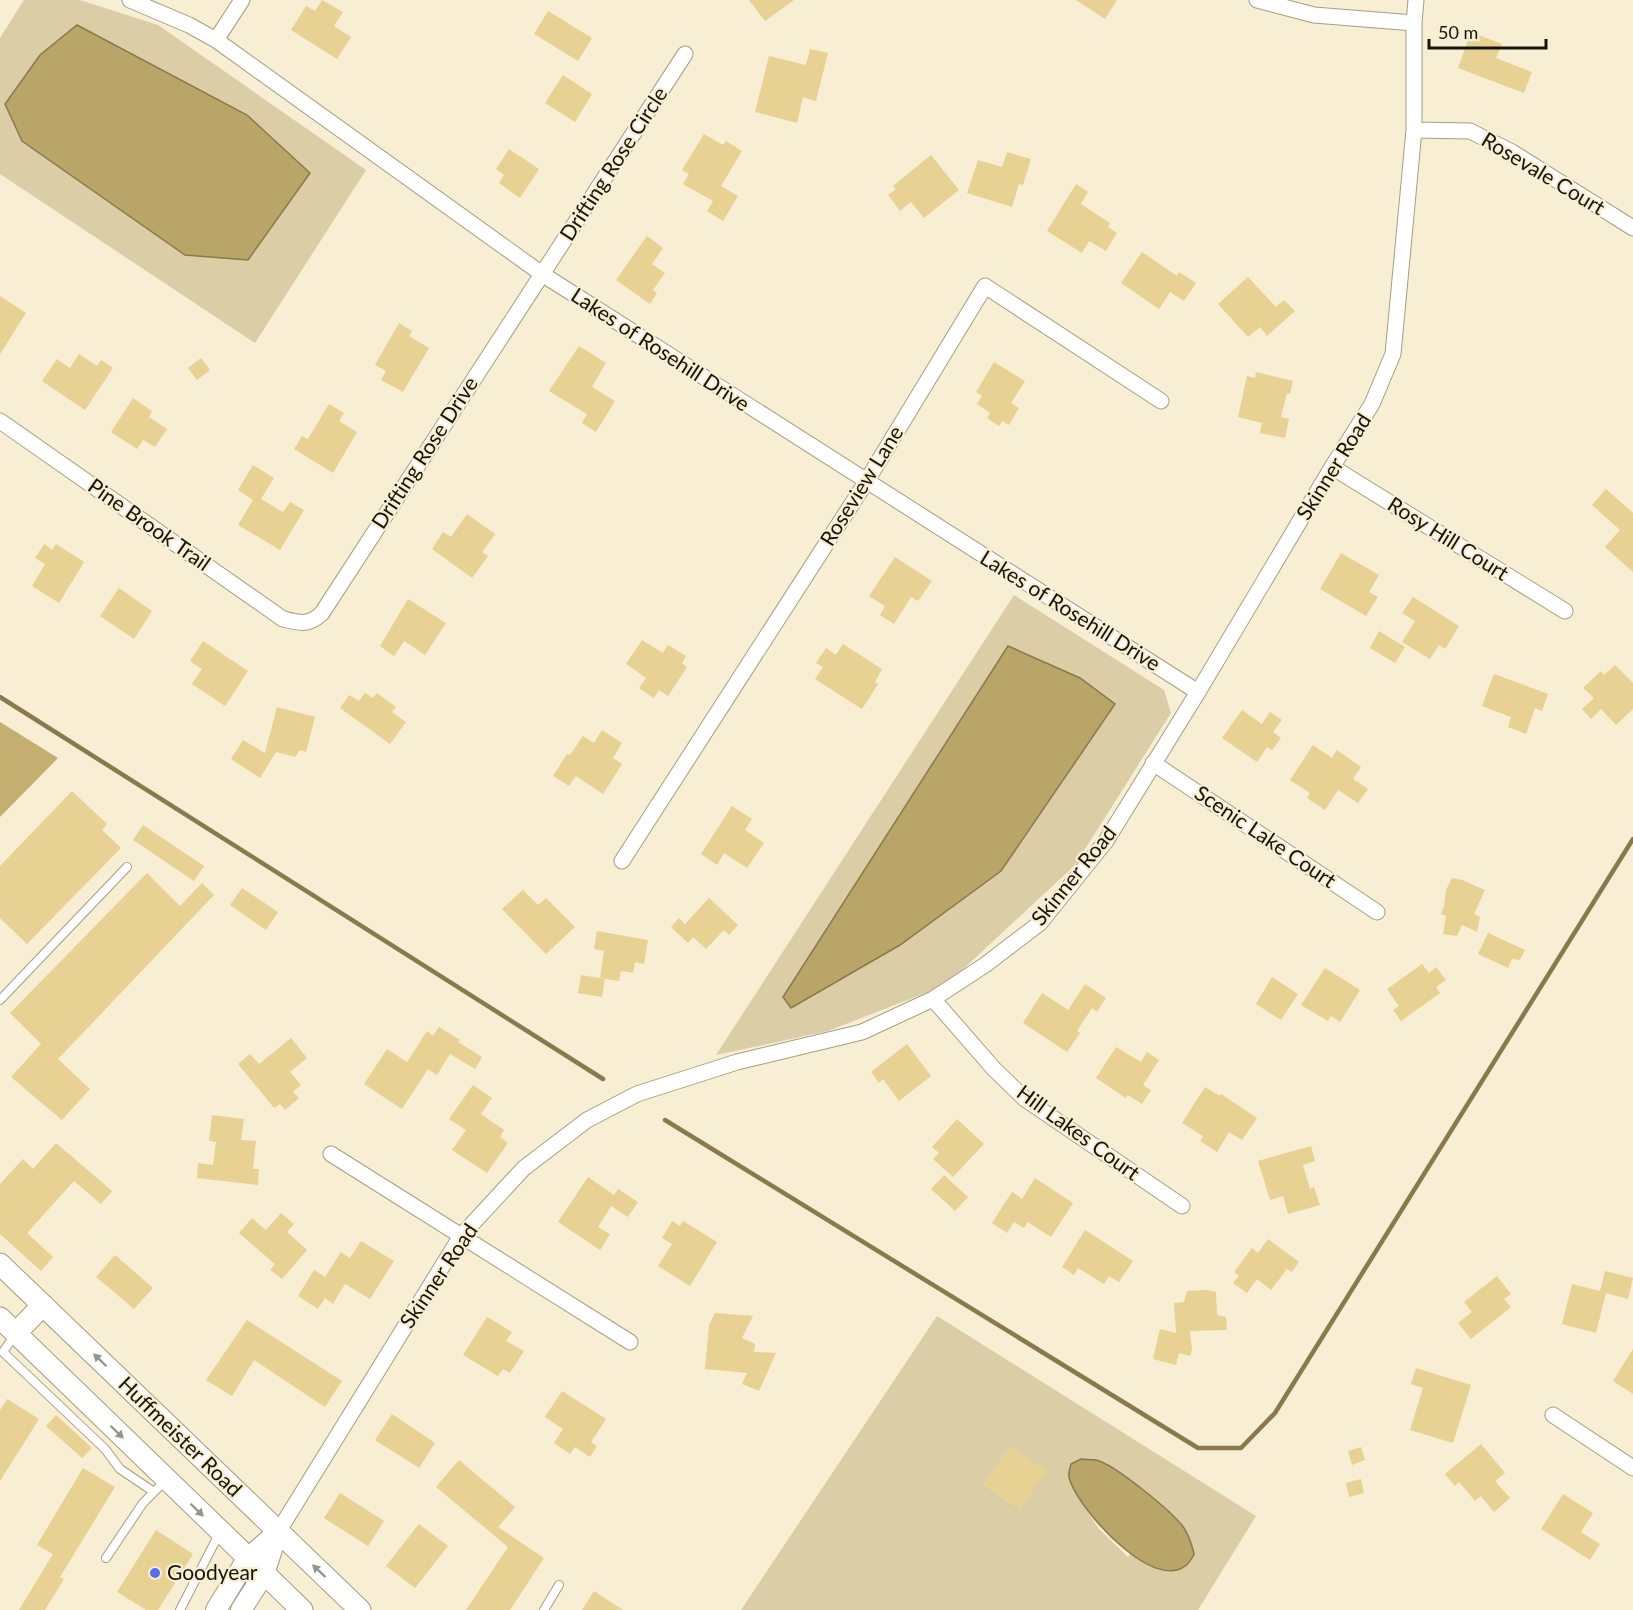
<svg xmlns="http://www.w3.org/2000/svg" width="1633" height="1610" font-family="Lato,sans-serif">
	<rect width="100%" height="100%" fill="#f7eed3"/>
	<path fill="#dbcda5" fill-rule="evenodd" d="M24,0h56l78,25 208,145 -111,173 -255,-169v-136z
		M1014,595l150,95 7,23 -96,152 -129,120 -118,46 -112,24z
		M937,1316l319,200 -58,94h-457zM1010,1447l35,24 -25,38 -36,-24zM1126,1478l39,30 -37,49 -29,-28 -22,-33z"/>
	<path fill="#c4af71" d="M0,722l58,36 -58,59z"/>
	<path fill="#baa568" stroke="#89794c" stroke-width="1.5" d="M77,25l170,90 63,58 -62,87 -63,-5 -163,-114 -17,-37 35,-49z
		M1008,646l72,32 35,26 -114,167 -101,74 -109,63 -8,-11z
		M1081,1459c5,1 10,0 15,1 18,4 77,52 88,68 5,8 8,17 10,26 -25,56 -117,-43 -125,-77 -1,-4 1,-9 2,-13z"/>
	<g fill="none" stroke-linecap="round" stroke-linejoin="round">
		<path stroke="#89794c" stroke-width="4.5" d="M0,697l603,382
			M665,1120l533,328h43l34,-35 358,-574"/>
	</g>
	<path fill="#e7d193" d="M322,0l21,12 -9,14 17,11 -14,22 -46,-29 15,-24 9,5z
		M749,0h45l-29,21z
		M1076,0h41l-12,19z
		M548,11l44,27 -14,23 -44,-27z
		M1471,32l31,12 -6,14 36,14 -8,21 -66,-25z
		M810,49l18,4 -12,48 -13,-4 -6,26 -42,-11 14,-56 37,9z
		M563,75l29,19 -17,28 -30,-19z
		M704,134l19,11 3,-4 16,10 -21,35 17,10 -15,25 -16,-10 6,-10 -30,-17 6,-10 -7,-4z
		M509,149l30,20 -19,29 -21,-15 5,-8 -8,-6z
		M1007,152l24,7 -8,26 -4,-1 -7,23 -45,-14 11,-33 24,7z
		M931,155l28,35 -35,28 -13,-16 -11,9 -12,-16 8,-6 -3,-3z
		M1076,184l12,8 -7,12 29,19 -2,4 9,6 -11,18 -17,-10 -7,12 -35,-22z
		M647,236l16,12 -11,16 13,9 -12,17 4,3 -7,11 -34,-24z
		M1142,252l35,24 2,-4 17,11 -12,18 -14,-9 -11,17 -38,-26z
		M1248,277l28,30 8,-7 11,11 -28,25 -7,-9 -12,10 -30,-33z
		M0,296l26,17 -26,41z
		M399,323l13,8 -3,5 20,12 -26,44 -22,-12 5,-9 -11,-6z
		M579,346l27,17 -14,24 23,14 -19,31 -14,-9 5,-9 -38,-23z
		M79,354l18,12 4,-6 12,8 -28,42 -43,-29 15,-22 13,9z
		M201,358l9,12 -13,10 -9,-12z
		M994,362l31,19 -14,22 8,5 -10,17 -7,-4 -3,5 -12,-8 3,-5 -13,-9 5,-8 -6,-4z
		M1256,372l37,9 -3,13 -3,-1 -6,24 8,2 -4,19 -25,-5 2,-10 -24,-6 9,-41 8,2z
		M133,398l19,13 -3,6 18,12 -12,18 -12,-7 -6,9 -26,-17z
		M329,404l15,9 -5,8 18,11 -24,41 -39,-24 8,-13 6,3z
		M253,465l21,13 -13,21 22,13 7,-10 14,8 -24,40 -42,-25 15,-25 -15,-10z
		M1606,489l27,24v59l-28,-25 15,-17 -28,-25z
		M467,514l28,20 -13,18 6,4 -16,22 -40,-29 11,-17 8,5z
		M44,544l8,6 4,-6 28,18 -25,41 -27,-17 13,-22 -10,-6z
		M1341,553l38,22 -10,17 9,5 -12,19 -46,-27z
		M895,557l37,24 -14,20 -7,-4 -17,27 -14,-9 5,-9 -16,-10z
		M119,588l33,23 -18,28 -34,-23z
		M1413,597l46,29 -14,23 -6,-4 -9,14 -28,-17 13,-21 -13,-8z
		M408,599l38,24 -21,32 -21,-14 -10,15 -14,-10z
		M1379,631l26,16 -10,16 -25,-15z
		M642,640l21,13 5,-8 18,11 -4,7 5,4 -19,29 -9,-6 -5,8 -15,-10 7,-10 -20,-14z
		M203,641l45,30 -23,35 -33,-22 10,-15 -12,-8z
		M843,644l39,25 -7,13 3,2 -16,25 -47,-30 8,-12 -7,-4 10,-15 10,7z
		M1615,665l18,18v26l-17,16 -15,-16 -10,10 -9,-10 12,-11 -11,-10 18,-17 3,4z
		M1494,674l54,20 -6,17 -7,-3 -9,26 -18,-7 3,-10 -29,-11z
		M365,693l8,5 4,-5 19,14 -4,5 14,10 -16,22 -50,-36 9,-13 10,6z
		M277,707l38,10 -9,35 -6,-2 -5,7 -19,-5 -16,26 -29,-19 12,-19 22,13z
		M1242,710l20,14 8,-12 12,8 -9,12 8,6 -9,12 -5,-3 -10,15 -35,-24z
		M602,730l20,13 -9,15 9,6 -19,30 -27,-18 -7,10 -16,-10 14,-22 3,1 13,-19 11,7z
		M1313,745l19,13 5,-8 24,17 -8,12 15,10 -10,14 -20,-13 -13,20 -18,-12 3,-5 -20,-13z
		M72,791l35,33 -5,6 19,18 -94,96 -27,-26v-52z
		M732,806l20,13 -7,11 19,13 -17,25 -23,-15 -7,12 -16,-11z
		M143,825l61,41 -10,15 -61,-41z
		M147,873l33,33 22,-23 12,12 -156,164 32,30 -28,31 -51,-43 30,-33 -31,-31z
		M1452,878l10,2 23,10 -11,24 6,3 -3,15 -15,-7 -5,11 -14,-2 3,-18 -5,-2 3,-8 2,-16z
		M242,888l36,24 -12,18 -36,-25z
		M523,890l15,15 8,-7 29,29 -29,27 -44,-45z
		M709,898l29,27 -9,10 -5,-5 -18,19 -13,-12 -5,6 -17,-16 8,-9 6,6z
		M597,931l51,9 -4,24 -9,-2 -2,11 -12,-2 -2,10 -19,-3 4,-27 -10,-2z
		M1488,933l37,17 -5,10 -8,-1 -4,9 -30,-14z
		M1422,964l7,9 7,-6 10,13 -10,7 4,6 -39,28 -8,-11 6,-4 -12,-17z
		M1325,968l35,22 -20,32 -9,-6 -3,5 -27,-16z
		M581,975l24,4 -3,18 -24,-4z
		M1272,977l26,17 -17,26 -25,-16z
		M1085,984l21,14 -9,14 -5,-4 -15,23 3,2 -13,19 -44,-29 19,-30 26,17z
		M439,1027l21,13 -2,2 24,15 -7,12 -25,-15 -13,21 -9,-6 -26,40 -38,-25 23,-35 20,13 20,-31 6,5z
		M291,1038l16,20 -17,14 11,13 -8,7 6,6 -14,12 -5,-6 -6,4 -36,-44 12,-10 9,10z
		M907,1044l24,32 -32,25 -16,-22 -4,4 -8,-11z
		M1116,1047l25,15 6,-10 12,8 -16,25 8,5 -9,14 -14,-9 -2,3 -30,-20z
		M473,1085l19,13 -11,16 23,16 -4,7 8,6 -21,30 -35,-23 14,-20 -17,-11z
		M1205,1087l15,9 1,-2 36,24 -15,22 -13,-8 -12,20 -17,-11 3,-5 -21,-13z
		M212,1115l32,4 -3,21 15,1 -3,28h6l-1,16 -61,-7 1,-15 15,2 3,-23 -7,-1z
		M957,1119l27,25 -31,33 -20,-18 6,-6 -7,-6z
		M56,1143l56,48 -11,13 -27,-23 -47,52 26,24 -12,14 -41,-37v-50l23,-25 10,10z
		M1311,1146l4,15 -12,4 7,24 4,-2 6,18 -32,9 -5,-18 -13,4 -12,-39z
		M944,1175l24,22 -13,14 -24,-22z
		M588,1177l26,18 4,-6 20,13 -10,15 -17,-11 -13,21 12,7 -10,16 -42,-28z
		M1035,1178l38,25 -22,34 -23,-15 -4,6 -10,-6 -7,11 -15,-10 20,-31 10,7z
		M281,1213l13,11 -7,8 20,18 -25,29 -12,-9 5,-6 -36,-31 13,-15 14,12z
		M672,1221l8,5 3,-5 34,21 -27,44 -32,-20 14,-22 -10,-6z
		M1085,1230l48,31 -14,21 -10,-6 -5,8 -26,-16 -4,7 -12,-8z
		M1268,1239l31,23 -7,10 -5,-3 -16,21 -14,-11 -10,14 -14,-10 6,-7 -5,-4 18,-24 6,5z
		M361,1241l33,20 -24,38 -25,-15 -12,20 -8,-6 -7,11 -20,-13 16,-26 11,7 16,-25 9,6z
		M115,1255l38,33 -19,21 -38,-32z
		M1605,1271l28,7 -5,21 -22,-6 -10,40 -34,-9 10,-40 28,7z
		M1497,1276l14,18 -7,5 7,8 -40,32 -13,-16 14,-11 -8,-10z
		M1207,1290l9,2 1,23 9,2 1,13 -37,1 2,18 -2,7 -11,-3 -3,12 -23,-6 7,-30 16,4 -2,-30 10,-1 3,-11z
		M715,1313l38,3 -11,22 13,6 -1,8 22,1 -17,38 -17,-7 5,-11 -42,-4 4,-44z
		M487,1317l25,15 -6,9 18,10 -14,22 -7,-4 -5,7 -35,-21z
		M247,1320l95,61 -17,26 -71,-47 -22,36 -26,-16z
		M1633,1349v45l-20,-13z
		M1416,1368l55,17 -18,58 -43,-13 13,-42 -12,-4z
		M562,1391l44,28 -15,23 6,4 -7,11 -15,-10 -5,7 -16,-11 9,-14 -18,-12z
		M7,1399l32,20 -39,62v-71z
		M392,1414l43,29 -16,25 -44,-28z
		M56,1415l36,33 -10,10 -36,-32z
		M1481,1444l24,29 -10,8 15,17 -16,14 -13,-16 -6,5 -16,-19 -4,4 -10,-12z
		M1010,1447l36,24 -26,38 -36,-24z
		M1361,1447l4,13 -13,5 -4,-14z
		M459,1460l56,47 -17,20 46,31 -34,52h-44l42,-63 -72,-60z
		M83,1468l32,19 -55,90 4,2 -19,31h-26l34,-56 -16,-9z
		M1361,1479l3,14 -15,4 -3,-14z
		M340,1493l44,28 -16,25 -44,-28z
		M1563,1494l30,19 -12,19 19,12 -10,16 -49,-31z
		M419,1524l29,22 -33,42 -29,-22z
		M156,1530l37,24 -35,56h-12l-29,-18z
		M594,1591l29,19h-41z"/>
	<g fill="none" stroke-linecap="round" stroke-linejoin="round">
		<defs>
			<path id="service" d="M0,1000l127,-133
				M14,1336l-11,16 102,97 15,20 34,23
				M106,1558l37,-55 22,-22
				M180,1610l39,-76
				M544,1610l15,-25"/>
			<path id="minor" d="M130,0l59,25 27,15 326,234 656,418
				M1257,0l57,15 100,8
				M216,40l26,-40
				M1414,130l56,1 42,21 121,76
				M0,421l283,198c17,4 26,7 39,-6l363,-559
				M1332,467l233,144
				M1153,763l224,149
				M622,861l244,-379 119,-196 176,115
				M933,999l61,70 31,30 157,107
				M331,1154l299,188
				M1553,1415l80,53
				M278,1532l183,-296 63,-68 63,-48 50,-26 100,-32 125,-30 71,-33 52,-34 55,-42 66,-82 92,-149 134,-225 40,-63 21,-50 21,-224v-107l2,-23"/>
			<path id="tertiary" d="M216,1610l31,-51 31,-27
				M241,1610l23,-36 13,-40"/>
			<path id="secondary" d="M0,1264l360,346
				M0,1318l302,292
				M16,1333l27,-28"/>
		</defs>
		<use href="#service" stroke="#a69d84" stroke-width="10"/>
		<use href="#minor" stroke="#a69d84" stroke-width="17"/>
		<use href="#tertiary" stroke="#a69d84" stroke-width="22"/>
		<use href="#secondary" stroke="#a69d84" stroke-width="23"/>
		<use href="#service" stroke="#fff" stroke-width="8"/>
		<use href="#minor" stroke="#fff" stroke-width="15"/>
		<use href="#tertiary" stroke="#fff" stroke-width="20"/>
		<use href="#secondary" stroke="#fff" stroke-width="21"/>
	</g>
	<defs><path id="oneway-solid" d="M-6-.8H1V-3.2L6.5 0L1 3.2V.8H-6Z" transform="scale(1.5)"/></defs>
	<g fill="#969590">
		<use href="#oneway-solid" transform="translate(100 1360) rotate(-136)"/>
		<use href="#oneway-solid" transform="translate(117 1432) rotate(44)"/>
		<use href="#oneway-solid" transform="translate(197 1510) rotate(44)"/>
		<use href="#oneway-solid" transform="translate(319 1571) rotate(-137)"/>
	</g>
	<circle fill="#5870e6" stroke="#f7eed3" stroke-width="2" cx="155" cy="1573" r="6"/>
	<g text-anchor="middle" stroke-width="4.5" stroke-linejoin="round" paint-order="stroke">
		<g font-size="21" fill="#161309" stroke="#f7eed3">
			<text transform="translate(614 164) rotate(-57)" y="7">Drifting Rose Circle</text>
			<text transform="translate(1543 174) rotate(31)" y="7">Rosevale Court</text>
			<text transform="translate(660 350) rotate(33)" y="7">Lakes of Rosehill Drive</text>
			<text transform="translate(425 453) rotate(-57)" y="7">Drifting Rose Drive</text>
			<text transform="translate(1334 467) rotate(-58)" y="7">Skinner Road</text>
			<text transform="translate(862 486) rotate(-58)" y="7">Roseview Lane</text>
			<text transform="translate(149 525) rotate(35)" y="7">Pine Brook Trail</text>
			<text transform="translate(1448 539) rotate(32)" y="7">Rosy Hill Court</text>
			<text transform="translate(1070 611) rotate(32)" y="7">Lakes of Rosehill Drive</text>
			<text transform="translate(1265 837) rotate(34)" y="7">Scenic Lake Court</text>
			<text transform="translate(1074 876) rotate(-51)" y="7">Skinner Road</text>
			<text transform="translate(1078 1133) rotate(36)" y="7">Hill Lakes Court</text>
			<text transform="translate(439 1276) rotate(-56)" y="7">Skinner Road</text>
			<text transform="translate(180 1437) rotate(44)" y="7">Huffmeister Road</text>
		</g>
		<g font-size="21" fill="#161309" stroke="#f7eed3" text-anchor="start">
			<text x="167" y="1580">Goodyear</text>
		</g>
	</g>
	<path d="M1429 39v9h117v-9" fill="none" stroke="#161309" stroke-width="3"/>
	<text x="1438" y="39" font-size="18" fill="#161309" stroke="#f7eed3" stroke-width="4.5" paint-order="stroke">50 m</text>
</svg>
